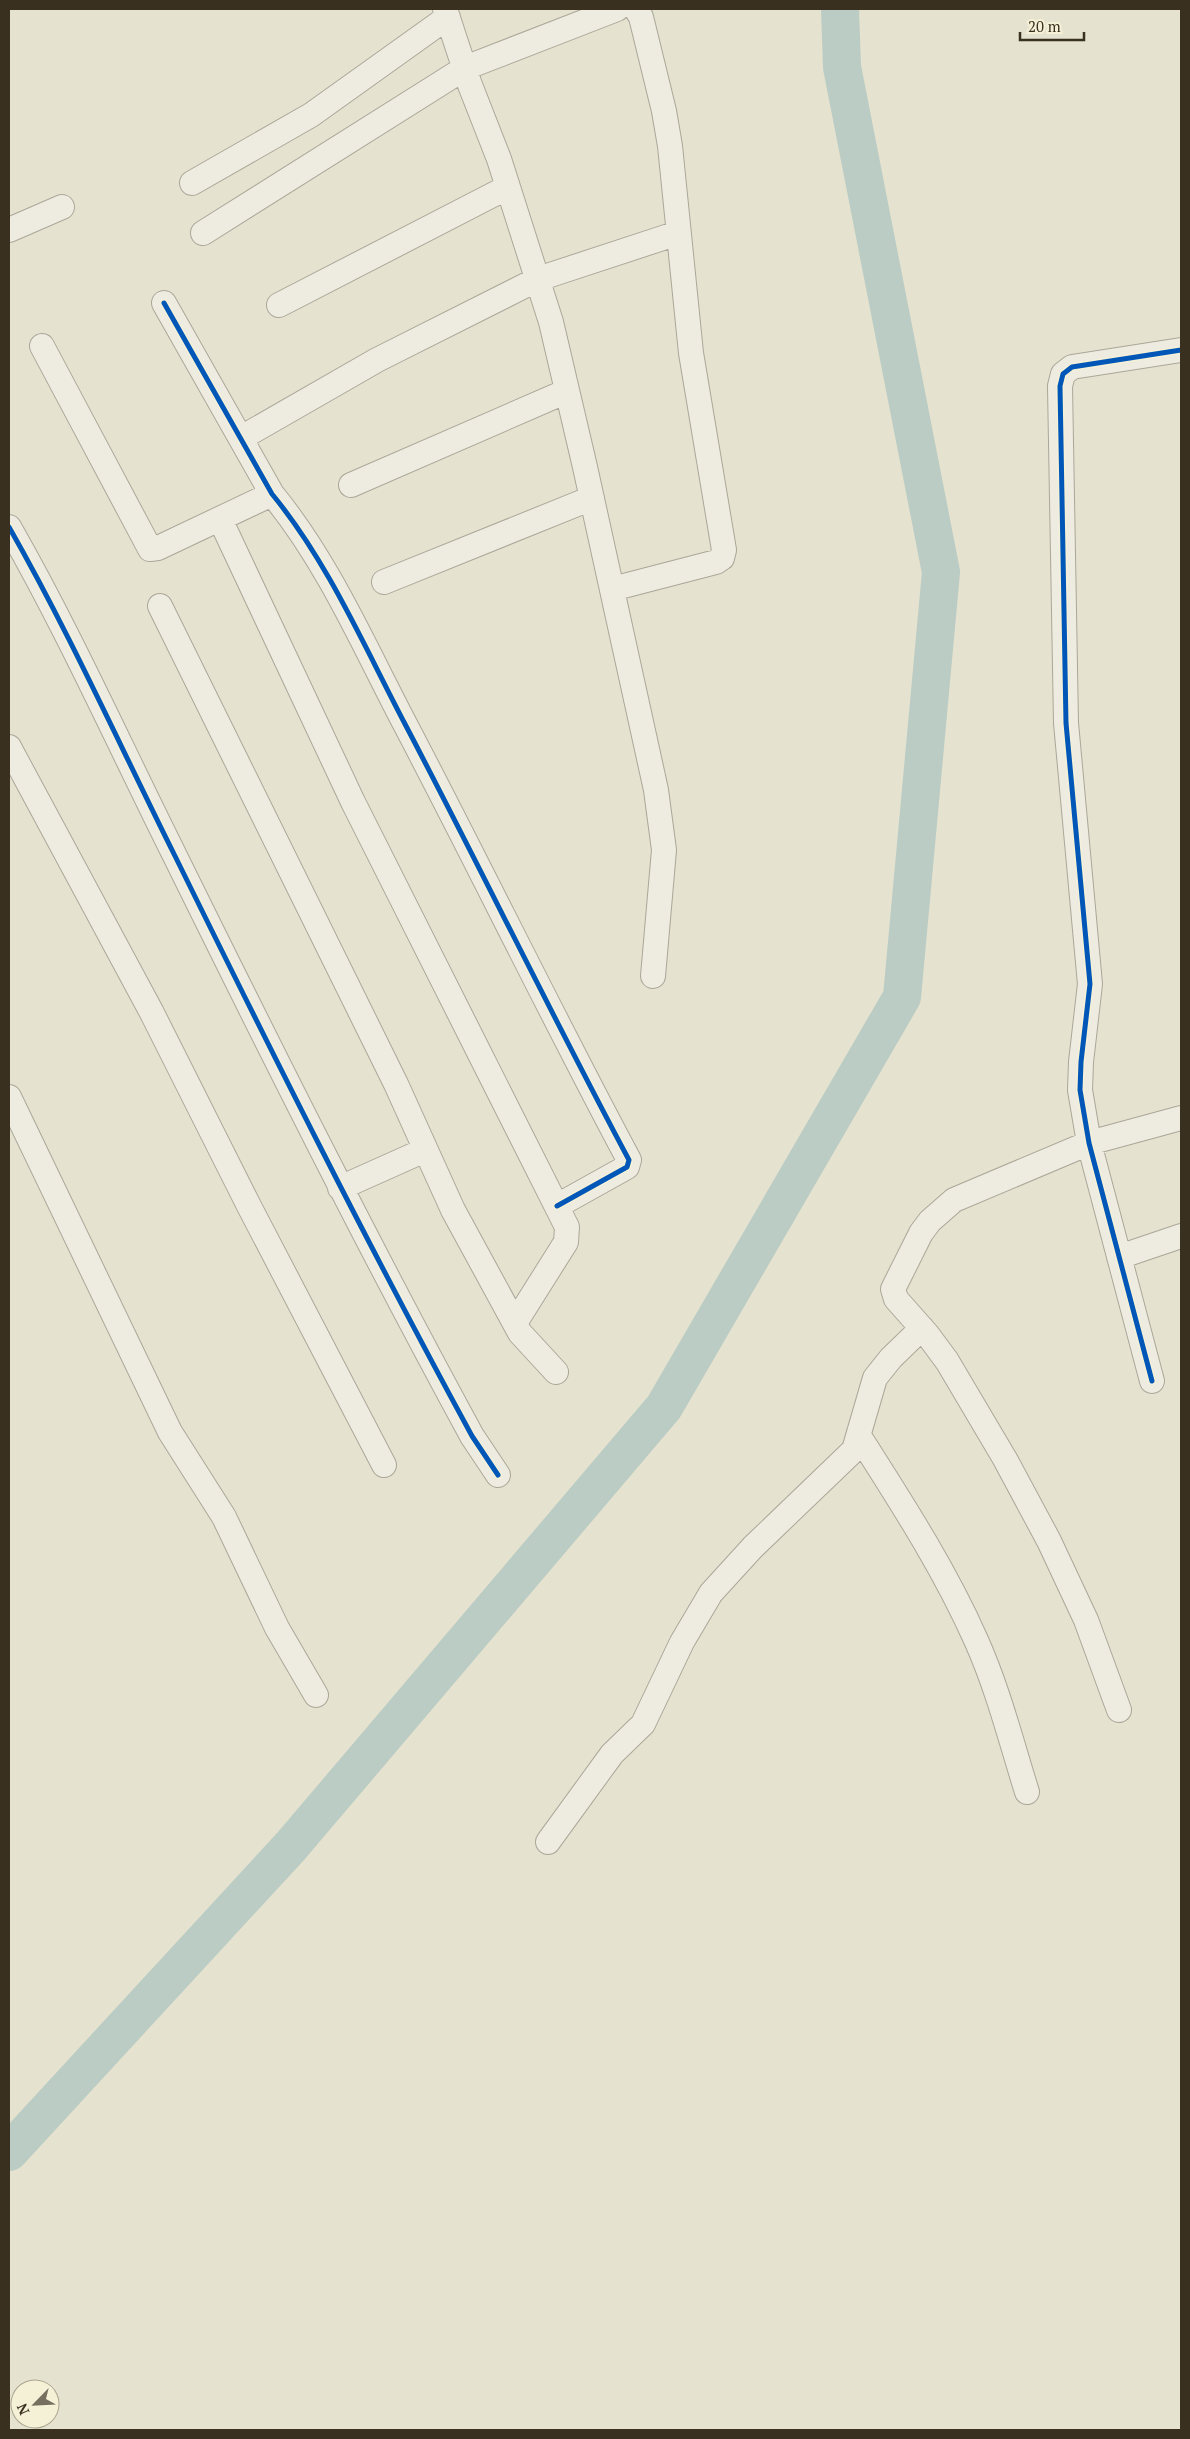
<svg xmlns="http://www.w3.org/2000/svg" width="1190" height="2439" font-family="'PT Serif',serif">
	<rect width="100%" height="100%" fill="#e5e2d0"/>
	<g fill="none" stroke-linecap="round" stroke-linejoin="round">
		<path stroke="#baccc3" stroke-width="38" d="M9,2152l282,-306 373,-439 238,-410 39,-425 -99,-505 -2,-58"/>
		<defs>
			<path id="minor" d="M445,9l25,76 29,74 52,163 34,145 71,323 8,60 -11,126
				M192,183l119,-68 137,-98
				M9,230l53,-23
				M203,233l262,-165 152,-59
				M164,303l108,191c56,68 92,152 133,230 76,145 147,292 224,436l-2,7 -70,39
				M279,305l229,-118
				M42,346l108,203 8,-1 114,-54
				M241,438l136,-78 161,-81 140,-46
				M351,485l216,-94
				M220,519l133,283 214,425 -1,15 -51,81
				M9,527c61,107 111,219 166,329 96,195 193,389 297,580l26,39
				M384,582l208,-84
				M612,589l104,-27 6,-4 2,-8 -33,-197 -21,-207 -6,-35 -23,-94 -5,-8
				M160,606l236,478 57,126 67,123 36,39
				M9,747l143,266 97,193 135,259
				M9,1097l161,335 54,85 53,111 39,67
				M340,1188l85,-38
				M1119,1257l62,-21
				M1152,1381l-63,-238 -9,-53 1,-28 9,-78 -24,-261 -6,-337 3,-12 9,-7 109,-17
				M859,1436c42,66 85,132 117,204 22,49 35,101 51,152
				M1119,1710l-33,-90 -37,-79 -44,-82 -58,-98 -20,-27 -31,-35 -3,-10 28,-56 9,-12 24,-21 135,-57 92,-25
				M548,1842l64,-88 31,-30 39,-82 29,-49 42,-46 101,-97 21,-72 16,-20 31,-30"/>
		</defs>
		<use href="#minor" stroke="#aba798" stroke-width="26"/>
		<use href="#minor" stroke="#eeebe1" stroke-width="24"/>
		<defs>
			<path id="cycleway" d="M164,303l108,191c56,68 92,152 133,230 76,145 147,292 224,436l-2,7 -70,39
				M9,527c61,107 111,219 166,329 96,195 193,389 297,580l26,39
				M1152,1381l-63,-238 -9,-53 1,-28 9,-78 -24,-261 -6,-337 3,-12 9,-7 109,-17"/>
		</defs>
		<use href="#cycleway" stroke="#f5f1d7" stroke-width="8"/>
		<use href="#cycleway" stroke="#0057b8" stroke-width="5"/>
	</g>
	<rect width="1190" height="2439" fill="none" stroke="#3a3020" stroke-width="20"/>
	<g transform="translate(35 2404) rotate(246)"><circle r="24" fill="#f5f1d7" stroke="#aaa48e"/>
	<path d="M0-4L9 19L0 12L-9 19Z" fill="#766e5e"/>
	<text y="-8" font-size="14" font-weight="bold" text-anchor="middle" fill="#3a3020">N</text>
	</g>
	<path d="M1020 32v8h64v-8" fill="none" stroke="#3a3020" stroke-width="2.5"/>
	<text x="1028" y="32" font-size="15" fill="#3a3020" stroke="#f5f1d7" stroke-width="4" paint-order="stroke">20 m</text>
</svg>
